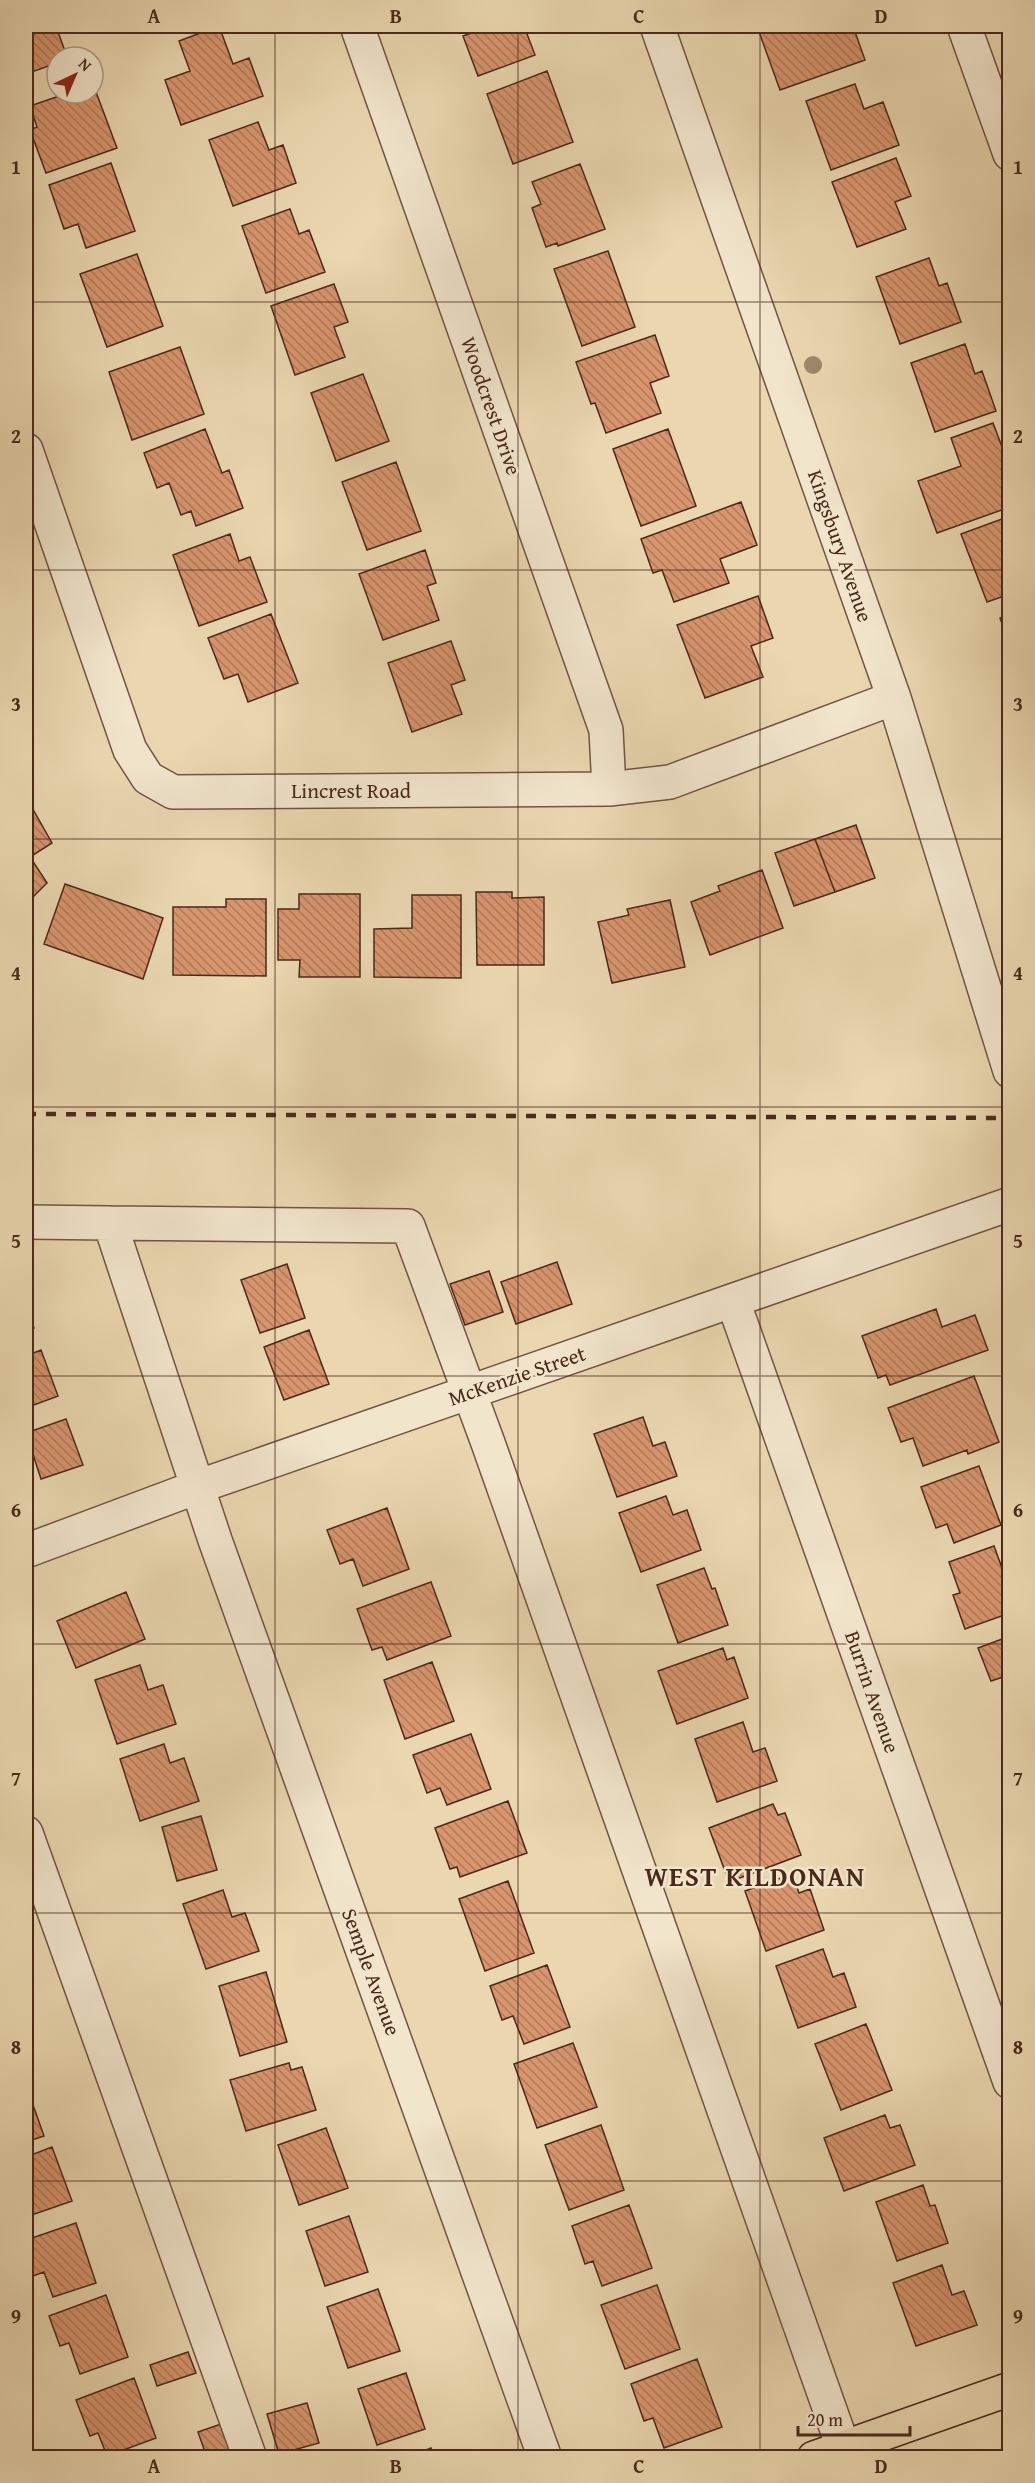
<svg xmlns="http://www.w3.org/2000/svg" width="1035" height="2483" font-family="'Gentium Book Plus',serif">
	<defs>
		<pattern id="building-back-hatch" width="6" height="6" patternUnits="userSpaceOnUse" patternTransform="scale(1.5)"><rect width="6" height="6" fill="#d8956e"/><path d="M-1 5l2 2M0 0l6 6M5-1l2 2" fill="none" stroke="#b17a5a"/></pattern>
	</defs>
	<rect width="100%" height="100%" fill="#ead7b0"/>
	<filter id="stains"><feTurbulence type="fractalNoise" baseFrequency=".00333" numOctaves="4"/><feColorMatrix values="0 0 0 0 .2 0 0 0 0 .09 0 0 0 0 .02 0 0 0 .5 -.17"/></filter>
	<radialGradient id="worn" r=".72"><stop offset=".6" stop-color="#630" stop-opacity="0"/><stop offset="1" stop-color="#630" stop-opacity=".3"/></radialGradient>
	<path fill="url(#building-back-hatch)" stroke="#4a291b" stroke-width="1.5" d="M26,26h30l11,31h-10v6l-31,11z
		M219,26l14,38 16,-6 14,38 -82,29 -16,-45 25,-9 -11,-30z
		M472,26h52l11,29 -57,21 -15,-40 11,-4z
		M766,26h87l12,34 -85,30 -22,-61z
		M547,71l26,71 -60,22 -26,-70z
		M93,84l24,64 -71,25 -16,-43 7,-3 -7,-21 38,-13h25z
		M855,84l9,25 19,-7 16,43 -68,25 -25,-69z
		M258,122l11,28 14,-5 13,38 -63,23 -24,-66z
		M896,158l15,38 -16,6 11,27 -49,18 -25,-65z
		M111,163l24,68 -49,17 -8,-24 -14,5 -15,-44z
		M580,164l25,65 -47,17 -1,-3 -11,4 -14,-39 9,-4 -9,-22z
		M290,209l9,25 10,-4 16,42 -59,21 -24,-67z
		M608,251l27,76 -53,19 -28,-77z
		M137,254l26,72 -56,21 -27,-73z
		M929,258l10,28 8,-3 14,39 -61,22 -24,-67z
		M334,284l14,38 -14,5 11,30 -50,18 -24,-69z
		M655,335l14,41 -19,7 11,30 -55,20 -11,-30 -4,1 -15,-42z
		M965,344l10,30 7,-3 14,40 -61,21 -24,-69z
		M180,347l24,67 -72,26 -23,-68z
		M363,374l26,67 -53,20 -25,-68z
		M993,423l17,45v39l-73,26 -19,-52 43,-15 -10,-28z
		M205,429l17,44 7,-3 14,38 -47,18 -5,-15 -10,4 -12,-32 -12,5 -13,-35z
		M668,429l28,77 -55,20 -28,-77z
		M396,462l25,69 -54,19 -25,-68z
		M741,502l16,43 -37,14 9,24 -55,19 -12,-32 -9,3 -12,-34z
		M1010,516v78l-23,8 -26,-68z
		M230,534l9,27 11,-4 17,45 -68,24 -26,-71z
		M425,550l11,33 -9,3 12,34 -56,20 -24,-66z
		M758,596l15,42 -22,8 12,31 -58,21 -28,-73z
		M271,614l27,69 -50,19 -10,-28 -14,5 -16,-41z
		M1010,615v30l-10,-27z
		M451,641l14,39 -14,5 11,29 -50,18 -24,-69z
		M26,797l26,46 -22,14 17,26 -21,21z
		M856,825l19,53 -40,14 -20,-53z
		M815,839l20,53 -41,14 -19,-53z
		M762,870l21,58 -73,27 -19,-53 29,-11 -2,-5z
		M65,884l98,34 -20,61 -99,-35z
		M476,892h36v6l32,-1v68h-67z
		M299,894h61v83h-61l1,-17h-22v-51h21z
		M412,895h49v83l-87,-1v-48l38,-1z
		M226,899h40v77l-93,-1v-68h53z
		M670,900l15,67 -73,16 -14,-61 31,-7 -2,-6z
		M557,1262l15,42 -56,20 -15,-42z
		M287,1264l18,54 -45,15 -19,-53z
		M489,1271l14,41 -38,13 -15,-41z
		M26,1305l8,23 -8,3z
		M936,1309l6,18 33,-12 13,35 -98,35 -4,-10 -8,3 -16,-42z
		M309,1330l20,54 -45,16 -20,-53z
		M41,1350l17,46 -32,12v-52z
		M974,1376l25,66 -31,12 -1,-4 -44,16 -10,-28 -12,4 -13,-34z
		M643,1417l10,29 12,-4 12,34 -60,21 -23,-63z
		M66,1419l17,46 -42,14 -15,-46z
		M979,1466l22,59 -47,18 -7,-19 -11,4 -15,-41z
		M666,1496l7,19 14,-5 14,40 -60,22 -22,-59z
		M387,1508l22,61 -46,17 -10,-27 -13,5 -13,-34z
		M994,1546l16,44v23l-45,16 -12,-34 7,-2 -11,-31z
		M704,1568l8,21 3,-1 13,37 -50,18 -21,-58z
		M431,1582l20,54 -64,24 -5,-13 -10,3 -15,-41z
		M126,1592l19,47 -69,29 -19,-47z
		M1010,1636v61l-7,-20 -12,4 -13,-33z
		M723,1648l4,12 7,-3 14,41 -71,26 -19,-53z
		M432,1662l22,59 -49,18 -21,-59z
		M140,1665l8,25 15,-5 13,39 -59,20 -22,-64z
		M743,1722l10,30 12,-4 12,33 -60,21 -22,-63z
		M471,1734l20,55 -44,16 -7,-17 -13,5 -14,-38z
		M164,1744l6,19 14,-5 15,43 -59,20 -20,-62z
		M508,1801l19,52 -67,24 -3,-10 -7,2 -15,-41z
		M773,1804l5,11 7,-2 16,42 -72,27 -20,-54z
		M201,1816l16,54 -40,11 -15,-54z
		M792,1874l7,19 11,-4 14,41 -58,21 -21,-60z
		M508,1881l26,72 -49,18 -26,-72z
		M223,1890l9,27 13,-4 14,38 -53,18 -23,-65z
		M823,1949l10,28 11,-4 12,34 -58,21 -22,-62z
		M547,1965l23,62 -46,17 -11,-28 -11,4 -12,-34z
		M266,1972l21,70 -47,14 -21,-70z
		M866,2024l26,66 -51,20 -26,-66z
		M573,2043l24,64 -60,21 -23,-64z
		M289,2063l2,7 11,-3 14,43 -70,21 -16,-51z
		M26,2085l18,51 -18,6z
		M885,2115l5,13 10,-3 15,40 -71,26 -20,-53z
		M601,2125l23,65 -55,20 -24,-65z
		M326,2128l22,60 -49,17 -21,-60z
		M52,2147l20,54 -46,16v-60z
		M923,2185l7,21 5,-1 13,38 -51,18 -21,-59z
		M629,2205l23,63 -50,18 -9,-25 -8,3 -13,-38z
		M349,2216l19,56 -43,14 -19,-55z
		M76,2223l20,60 -43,14 -9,-25 -11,4 -7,-22v-14z
		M942,2265l10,30 12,-4 13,34 -61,21 -23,-63z
		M657,2285l23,64 -55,20 -24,-64z
		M378,2289l22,62 -52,17 -21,-61z
		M106,2295l22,62 -48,17 -11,-31 -9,3 -11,-30z
		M188,2352l8,21 -39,13 -7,-21z
		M697,2359l25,68 -58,21 -11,-30 -9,3 -13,-37z
		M406,2373l19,56 -48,16 -19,-56z
		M134,2378l22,60 -49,18 -9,-23 -8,3 -14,-36z
		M307,2403l12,40 -40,11 -12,-40z
		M227,2422l12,36h-32l-9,-26z
		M431,2448l3,10h-29z"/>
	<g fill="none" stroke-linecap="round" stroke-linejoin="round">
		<defs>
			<path id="minor" d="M357,26l249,704 3,59
				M657,26l237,672 116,373
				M964,26l46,128
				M26,450l104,300 18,28 25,14 436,-3 61,-7 224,-84
				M26,1222l84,1 105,317 330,918
				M110,1223l298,3 80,217 359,1015
				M733,1301l277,781
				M26,1551l171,-64 813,-283
				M26,1833l224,625"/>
			<path id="major" d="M814,2458l196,-69"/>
		</defs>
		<use href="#minor" stroke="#725440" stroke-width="36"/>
		<use href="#major" stroke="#4a291b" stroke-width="36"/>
		<use href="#minor" stroke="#f1e5cc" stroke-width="33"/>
		<use href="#major" stroke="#ead7b0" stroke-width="33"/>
		<path stroke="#4a291b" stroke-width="4.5" stroke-dasharray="10 10" stroke-linecap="butt" d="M26,1114l984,4"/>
	</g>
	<circle fill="#9e886b" cx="813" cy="365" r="9"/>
	<path fill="none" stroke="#4a291b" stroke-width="1.5" stroke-opacity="0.55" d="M275,26v2432M518,26v2432M760,26v2432M26,302h984M26,570h984M26,839h984M26,1107h984M26,1376h984M26,1644h984M26,1913h984M26,2181h984"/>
	<g text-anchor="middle" stroke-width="5" stroke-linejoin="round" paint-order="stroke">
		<g font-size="21" fill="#4a291b" stroke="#f1e5cc">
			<text transform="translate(491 406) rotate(71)" y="7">Woodcrest Drive</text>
			<text transform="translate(840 546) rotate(71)" y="7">Kingsbury Avenue</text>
			<text x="351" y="798">Lincrest Road</text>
			<text transform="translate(517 1376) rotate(-19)" y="7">McKenzie Street</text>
			<text transform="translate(872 1692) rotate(71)" y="7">Burrin Avenue</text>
			<text transform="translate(371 1972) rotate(70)" y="7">Semple Avenue</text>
		</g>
		<g font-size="27" font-weight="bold" letter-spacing="1.5" fill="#4a291b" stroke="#f1e5cc">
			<text x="755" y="1886">WEST KILDONAN</text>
		</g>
	</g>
	<rect width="1035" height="2483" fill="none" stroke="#ead7b0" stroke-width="66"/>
	<g transform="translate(75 75) rotate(44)"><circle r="28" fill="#f1e5cc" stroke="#ae9a85" stroke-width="1.5"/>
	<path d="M0-4.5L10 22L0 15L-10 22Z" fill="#8f2418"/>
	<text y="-9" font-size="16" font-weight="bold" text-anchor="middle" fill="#4a291b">N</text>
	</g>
	<path d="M798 2426v9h112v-9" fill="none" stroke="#4a291b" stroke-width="3"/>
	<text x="807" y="2426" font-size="18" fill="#4a291b" stroke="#f1e5cc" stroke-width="4.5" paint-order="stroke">20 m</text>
	<rect x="33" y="33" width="969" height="2417" fill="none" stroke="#4a291b" stroke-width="2"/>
	<g font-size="20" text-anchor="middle" font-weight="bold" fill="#4a291b">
		<text x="154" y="23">A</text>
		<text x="396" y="23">B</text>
		<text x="639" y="23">C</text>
		<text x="881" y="23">D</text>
		<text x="16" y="174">1</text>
		<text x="1018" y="174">1</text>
		<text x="16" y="443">2</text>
		<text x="1018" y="443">2</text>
		<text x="16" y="711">3</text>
		<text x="1018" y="711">3</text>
		<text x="16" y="980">4</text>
		<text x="1018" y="980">4</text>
		<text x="16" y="1248">5</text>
		<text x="1018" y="1248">5</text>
		<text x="16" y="1517">6</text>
		<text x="1018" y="1517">6</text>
		<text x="16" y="1785">7</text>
		<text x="1018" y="1785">7</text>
		<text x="16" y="2054">8</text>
		<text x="1018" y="2054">8</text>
		<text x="16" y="2323">9</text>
		<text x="1018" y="2323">9</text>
		<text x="154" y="2473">A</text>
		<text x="396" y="2473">B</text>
		<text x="639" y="2473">C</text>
		<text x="881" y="2473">D</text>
	</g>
	<rect width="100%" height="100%" filter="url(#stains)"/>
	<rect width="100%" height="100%" fill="url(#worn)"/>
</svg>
